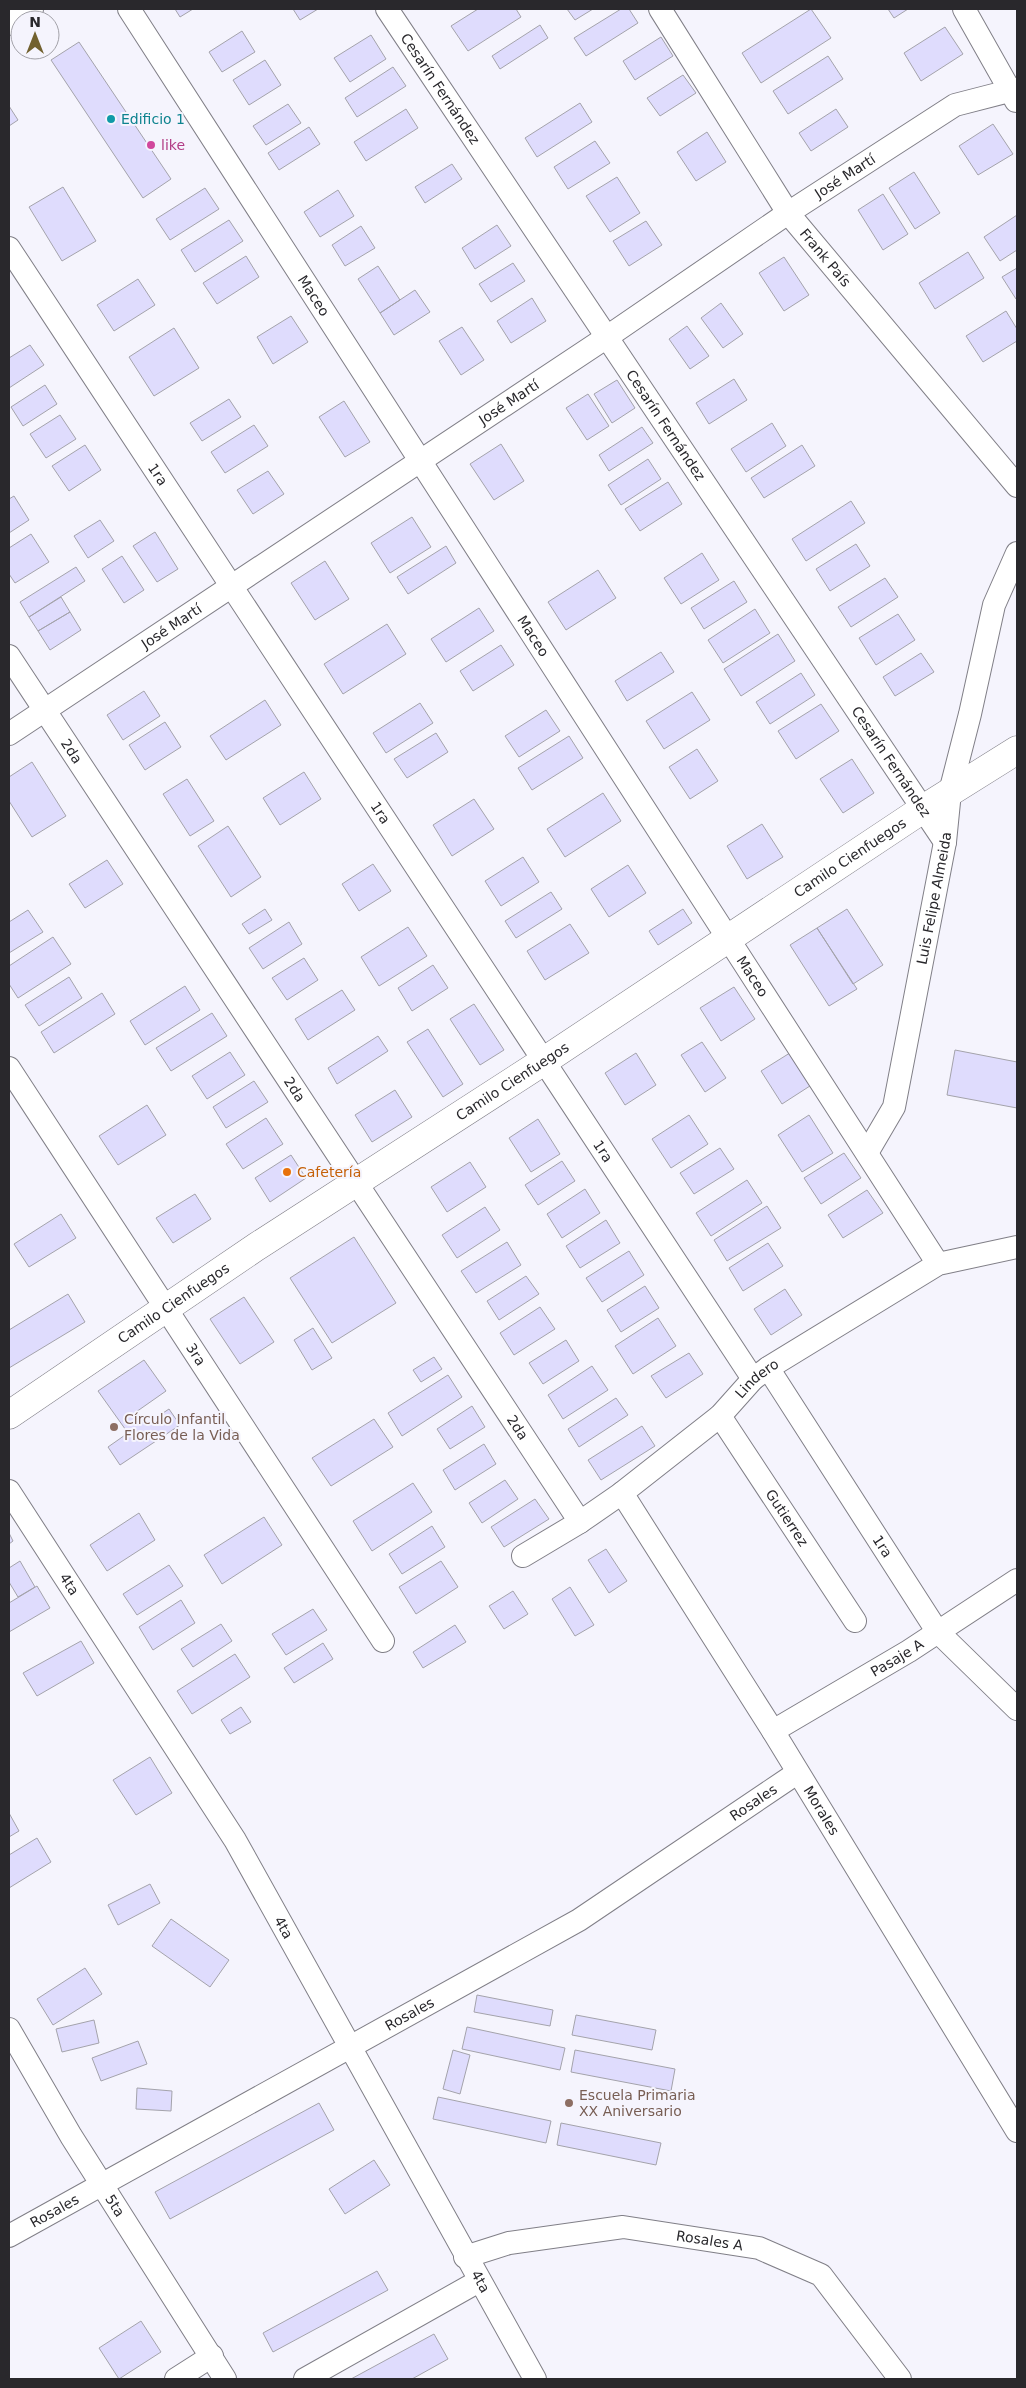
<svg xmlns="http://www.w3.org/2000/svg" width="1026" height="2388" font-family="'DejaVu Sans',sans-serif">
	<rect width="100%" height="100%" fill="#f5f4fd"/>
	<path fill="#dfdcfd" stroke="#a4a3ab" d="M175,9h18l-13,8z
		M293,9h25l-18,11z
		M478,9h38l5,8 -53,34 -17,-25z
		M567,9h26l-18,11z
		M621,9h8l9,14 -52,33 -12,-18z
		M811,9l20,29 -70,45 -19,-30z
		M888,9h20l-14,9z
		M540,25l8,13 -48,31 -8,-13z
		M945,27l18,27 -42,27 -17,-28z
		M242,31l13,21 -33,20 -13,-20z
		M371,35l15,24 -36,23 -16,-24z
		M661,37l12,19 -38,24 -12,-19z
		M79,42l92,137 -28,19 -92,-138z
		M828,56l15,23 -55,35 -15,-23z
		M265,60l16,25 -32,20 -16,-25z
		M393,67l13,19 -49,31 -12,-19z
		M683,75l13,18 -36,23 -13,-18z
		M580,103l12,19 -55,35 -12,-19z
		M288,104l13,19 -35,22 -13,-19z
		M9,106l9,14 -9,6z
		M406,109l12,19 -52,33 -12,-19z
		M836,109l12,18 -37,24 -12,-18z
		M993,124l20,30 -35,21 -19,-29z
		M309,127l11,17 -41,26 -11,-17z
		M707,132l19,30 -30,19 -19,-29z
		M595,141l15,22 -42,26 -14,-22z
		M452,164l10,15 -37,24 -10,-16z
		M914,172l26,41 -25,16 -26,-41z
		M617,177l23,36 -30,19 -24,-36z
		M63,187l33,54 -34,20 -33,-54z
		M205,188l14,21 -49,31 -14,-21z
		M338,190l16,26 -34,21 -16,-25z
		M883,194l25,40 -25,16 -25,-40z
		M1017,215v35l-17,11 -16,-24z
		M229,220l14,21 -48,31 -14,-22z
		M646,221l16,24 -33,21 -16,-25z
		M497,225l14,21 -36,23 -13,-21z
		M361,226l14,22 -30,18 -13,-21z
		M968,252l16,26 -49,31 -16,-26z
		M246,256l13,21 -42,27 -14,-21z
		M784,257l25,38 -25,16 -25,-38z
		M513,263l12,18 -34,21 -12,-18z
		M378,266l22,34 -20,13 -22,-34z
		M1017,268v30l-1,1 -14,-22z
		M138,279l17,26 -41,26 -17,-26z
		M415,290l15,22 -36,23 -14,-22z
		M532,298l14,23 -35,22 -14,-22z
		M721,303l22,31 -20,14 -22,-30z
		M1006,311l11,18v12l-34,21 -17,-26z
		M291,316l17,26 -35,22 -16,-27z
		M687,326l22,30 -19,13 -21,-30z
		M462,327l22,33 -23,15 -22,-34z
		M174,328l25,40 -45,28 -25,-39z
		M30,345l14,20 -35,23v-30z
		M734,379l13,21 -38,24 -13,-21z
		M617,380l18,28 -23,15 -18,-29z
		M45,385l12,19 -34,22 -12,-19z
		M588,394l21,32 -22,14 -21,-32z
		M229,399l12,18 -39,24 -12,-18z
		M344,401l26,41 -25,15 -26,-40z
		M60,415l16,24 -30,19 -16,-24z
		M772,423l14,23 -40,26 -15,-23z
		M254,425l14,21 -43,27 -14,-21z
		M642,427l11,16 -44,28 -10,-16z
		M501,444l23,37 -30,19 -24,-36z
		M85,445l16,25 -32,21 -17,-25z
		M802,445l13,21 -51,32 -13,-20z
		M648,459l13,20 -40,26 -13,-20z
		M268,471l16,23 -31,20 -16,-24z
		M668,482l14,22 -42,27 -15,-22z
		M14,496l15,24 -20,13v-34z
		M851,501l14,22 -59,38 -14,-22z
		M412,517l19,30 -41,26 -19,-30z
		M100,520l14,21 -26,17 -14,-22z
		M155,532l23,37 -21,13 -24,-36z
		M31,534l18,28 -34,21 -6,-9v-26z
		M856,544l14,22 -40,25 -14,-22z
		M446,546l10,17 -48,31 -11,-17z
		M702,553l17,27 -38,24 -17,-26z
		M122,556l22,34 -20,13 -22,-34z
		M325,561l24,38 -34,21 -24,-37z
		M76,567l9,14 -56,36 -9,-15z
		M598,570l18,28 -50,32 -18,-28z
		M885,578l13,19 -47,30 -13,-20z
		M734,581l13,21 -43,27 -13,-21z
		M61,597l9,15 -32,19 -9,-14z
		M479,608l15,23 -48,31 -15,-23z
		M755,609l15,24 -47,30 -15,-23z
		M70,612l11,18 -31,20 -12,-19z
		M898,614l17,26 -39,25 -17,-27z
		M387,624l19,30 -63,40 -19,-30z
		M778,634l17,27 -54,35 -17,-27z
		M501,645l13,20 -41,26 -13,-20z
		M661,652l13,20 -47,29 -12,-20z
		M921,653l13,19 -39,24 -12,-19z
		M801,673l14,22 -45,29 -14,-22z
		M144,691l16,25 -37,24 -16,-25z
		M692,692l18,28 -46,29 -18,-28z
		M265,700l16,25 -55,35 -16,-24z
		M420,703l13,20 -47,30 -13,-20z
		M821,704l18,27 -43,28 -18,-28z
		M546,710l14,21 -41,26 -14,-21z
		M165,722l16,25 -36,23 -16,-25z
		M436,733l12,19 -41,26 -13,-19z
		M569,736l14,22 -51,32 -14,-22z
		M697,749l21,32 -28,18 -21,-32z
		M852,759l22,34 -31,20 -23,-34z
		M32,762l34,54 -34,21 -23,-36v-24z
		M304,772l17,27 -41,26 -17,-27z
		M187,779l27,42 -24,15 -27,-42z
		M603,793l18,28 -56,36 -18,-28z
		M474,799l20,30 -42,27 -19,-31z
		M762,824l21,33 -36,22 -20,-33z
		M228,826l33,51 -30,20 -33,-51z
		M523,857l16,25 -38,24 -16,-25z
		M107,860l16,24 -38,24 -16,-24z
		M373,864l18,27 -32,20 -17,-27z
		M628,865l18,28 -37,24 -18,-28z
		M551,892l11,17 -46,29 -11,-17z
		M265,909l7,11 -23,14 -7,-10z
		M683,909l9,14 -34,22 -9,-14z
		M847,909l36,56 -30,19 -36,-56z
		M28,910l15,22 -34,21v-31z
		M289,922l13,22 -39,25 -14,-21z
		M570,924l19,29 -44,27 -18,-29z
		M408,927l19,29 -48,30 -18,-29z
		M817,928l40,61 -28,17 -39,-61z
		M53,937l18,27 -53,34 -9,-14v-18z
		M304,958l14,22 -31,20 -15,-22z
		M433,965l15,23 -36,23 -14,-23z
		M69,977l13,21 -43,28 -14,-21z
		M185,986l15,24 -55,35 -15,-24z
		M734,987l21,32 -34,22 -21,-33z
		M342,990l13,20 -47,30 -13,-21z
		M102,993l13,21 -61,39 -13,-21z
		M474,1004l30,46 -24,15 -30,-46z
		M212,1013l15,23 -56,35 -15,-23z
		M428,1029l35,55 -20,13 -36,-55z
		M378,1036l10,15 -51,33 -9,-16z
		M702,1042l24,36 -21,14 -24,-37z
		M955,1050l62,12v46l-70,-13z
		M793,1051l20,33 -31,20 -21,-33z
		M230,1052l15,23 -38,24 -15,-23z
		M636,1053l20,32 -31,20 -20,-32z
		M254,1081l14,21 -42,26 -13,-21z
		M395,1090l17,27 -40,25 -17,-27z
		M147,1105l19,30 -48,30 -19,-29z
		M689,1115l19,29 -37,24 -19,-29z
		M809,1115l24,38 -31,19 -24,-37z
		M266,1118l17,26 -40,25 -17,-25z
		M538,1119l22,35 -29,18 -22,-34z
		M720,1148l14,21 -40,25 -14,-21z
		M844,1153l17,25 -40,26 -17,-26z
		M291,1155l15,23 -36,24 -15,-24z
		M562,1161l13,20 -37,24 -13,-20z
		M470,1162l16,25 -39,25 -16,-25z
		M747,1180l15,23 -51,33 -15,-23z
		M585,1189l15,24 -38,25 -15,-24z
		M867,1190l16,23 -40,25 -15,-23z
		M195,1194l16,25 -38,24 -17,-25z
		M767,1206l14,22 -54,33 -13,-21z
		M485,1207l15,23 -43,28 -15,-23z
		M61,1214l15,24 -47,29 -15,-23z
		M606,1220l14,23 -40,25 -14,-22z
		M354,1237l42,66 -64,40 -42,-65z
		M507,1242l14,23 -45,28 -15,-22z
		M768,1243l15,23 -40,25 -14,-23z
		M629,1251l15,24 -42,27 -16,-24z
		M526,1276l13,18 -40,26 -12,-19z
		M645,1286l14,22 -38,24 -14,-22z
		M785,1289l17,26 -31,20 -17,-26z
		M68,1294l17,28 -76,46v-38z
		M244,1297l30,45 -34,22 -30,-45z
		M540,1307l15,22 -41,26 -14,-22z
		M658,1318l18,28 -43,28 -18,-28z
		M313,1328l19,30 -20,12 -18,-30z
		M566,1340l13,21 -36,23 -14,-21z
		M689,1353l14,21 -37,24 -15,-22z
		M434,1357l8,12 -21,13 -8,-12z
		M144,1360l22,31 -30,21 9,13 24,-16 11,16 -60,40 -12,-18 20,-14 -30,-42z
		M592,1366l16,24 -45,29 -15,-24z
		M448,1375l14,22 -60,39 -14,-23z
		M616,1398l12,17 -49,32 -11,-18z
		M472,1406l13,21 -35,22 -13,-20z
		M374,1419l19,28 -62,39 -19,-28z
		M642,1426l13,20 -54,34 -13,-20z
		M484,1444l12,20 -41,26 -12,-20z
		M505,1480l13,19 -36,24 -13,-20z
		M413,1483l19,29 -60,39 -19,-30z
		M535,1499l14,20 -45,28 -13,-20z
		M139,1513l16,27 -48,31 -17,-26z
		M264,1517l18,28 -60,39 -18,-29z
		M432,1526l13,21 -43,27 -13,-20z
		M9,1533l4,8 -4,3z
		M606,1549l21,32 -18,12 -21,-33z
		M20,1561l15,26 -17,10 -9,-15v-14z
		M441,1561l17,26 -42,27 -17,-27z
		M169,1565l14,21 -46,29 -14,-21z
		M37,1586l13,22 -41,24v-29z
		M570,1587l24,38 -19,11 -23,-37z
		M513,1591l15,23 -24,15 -15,-23z
		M181,1600l14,23 -42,27 -14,-23z
		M313,1609l14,21 -41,25 -14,-21z
		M221,1624l11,17 -39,26 -12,-18z
		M455,1625l11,17 -43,26 -10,-16z
		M81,1641l13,22 -57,33 -14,-23z
		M323,1643l10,16 -39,24 -10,-15z
		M235,1654l15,23 -58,37 -15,-23z
		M241,1707l10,15 -21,12 -9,-14z
		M150,1757l22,36 -36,22 -23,-35z
		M9,1813l10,18 -10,6z
		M37,1838l14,24 -42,26v-33z
		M150,1884l10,19 -42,22 -10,-20z
		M171,1919l58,41 -19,27 -58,-41z
		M85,1968l17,26 -49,31 -16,-26z
		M477,1995l76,15 -3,16 -76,-14z
		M576,2015l80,15 -4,20 -80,-15z
		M94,2020l5,23 -37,9 -6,-23z
		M467,2027l98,21 -5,22 -98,-21z
		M138,2041l9,23 -46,17 -9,-23z
		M453,2050l17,5 -10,39 -17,-5z
		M575,2050l100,19 -4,22 -100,-19z
		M137,2088l35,3 -1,20 -35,-2z
		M438,2097l113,24 -5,22 -113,-24z
		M319,2103l15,27 -164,89 -15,-27z
		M561,2123l100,20 -5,22 -99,-20z
		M374,2160l16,25 -45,29 -16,-25z
		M377,2271l11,19 -115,62 -10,-19z
		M141,2321l20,31 -42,27 -20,-31z
		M434,2334l14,25 -36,20h-61z"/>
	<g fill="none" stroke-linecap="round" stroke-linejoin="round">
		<defs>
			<g id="street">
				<path id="s1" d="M129,9l809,1255"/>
				<path id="s2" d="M387,9l558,833"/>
				<path id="s3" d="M660,9l128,204 229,273"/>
				<path d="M964,9l52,92"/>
				<path d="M9,24l23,-15"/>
				<path id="s4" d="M9,248l744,1131"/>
				<path id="s5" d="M9,656l571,866"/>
				<path id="s6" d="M9,734l598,-397 181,-124 167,-108 62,-16"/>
				<path id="s7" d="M9,1068l374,573"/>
				<path id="s8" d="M867,1153l27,-46 51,-265 5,-50 20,-78 24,-109 23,-52"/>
				<path id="s9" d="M768,1368l169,263 80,78"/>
				<path id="s10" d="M720,1416l135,205"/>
				<path id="s11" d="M9,1491l226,349 300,539"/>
				<path id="s12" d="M622,1493l151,238 244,400"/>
				<path id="s13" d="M523,1556l57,-34 42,-29 98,-77 33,-37 15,-11 170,-104 79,-17"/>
				<path id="s14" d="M773,1731l136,-80 108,-71"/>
				<path id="s15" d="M9,2029l62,107 154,243"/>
				<path id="s16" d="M9,2236l570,-316 218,-147"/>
				<path id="s17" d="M465,2257l44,-14 114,-16 136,21 62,27 79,104"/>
				<path d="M176,2379l36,-23"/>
				<path d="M305,2379l174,-98"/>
			</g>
			<g id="secondary">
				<path id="s18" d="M9,1415l247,-168 288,-186 379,-252 94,-59"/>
			</g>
		</defs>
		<use href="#street" stroke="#807f87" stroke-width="24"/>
		<use href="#secondary" stroke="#807f87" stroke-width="29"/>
		<use href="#street" stroke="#fff" stroke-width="22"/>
		<use href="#secondary" stroke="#fff" stroke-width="28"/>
	</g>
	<circle fill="#0f9aa8" stroke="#f5f4fd" stroke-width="2" cx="111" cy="119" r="5"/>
	<circle fill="#d1479c" stroke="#f5f4fd" stroke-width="2" cx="151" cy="145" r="5"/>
	<circle fill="#e8710a" stroke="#f5f4fd" stroke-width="2" cx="287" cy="1172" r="5"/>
	<g fill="#8d6e63" stroke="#f5f4fd" stroke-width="2">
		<circle cx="114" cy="1427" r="5"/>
		<circle cx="569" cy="2103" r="5"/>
	</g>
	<g text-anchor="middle" stroke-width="4" stroke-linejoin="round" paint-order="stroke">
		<g font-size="14" fill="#29282c" stroke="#f5f4fd">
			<text dy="5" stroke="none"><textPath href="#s2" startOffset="96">Cesarín Fernández</textPath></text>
			<text dy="5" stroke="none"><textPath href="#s6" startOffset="1005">José Martí</textPath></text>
			<text dy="5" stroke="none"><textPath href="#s3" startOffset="299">Frank País</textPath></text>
			<text dy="5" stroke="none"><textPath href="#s1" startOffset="341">Maceo</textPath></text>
			<text dy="5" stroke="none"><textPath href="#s6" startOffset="600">José Martí</textPath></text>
			<text dy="5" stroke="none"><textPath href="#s2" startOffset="501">Cesarín Fernández</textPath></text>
			<text dy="5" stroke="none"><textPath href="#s4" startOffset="271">1ra</textPath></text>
			<text dy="5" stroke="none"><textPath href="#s6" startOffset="195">José Martí</textPath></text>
			<text dy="5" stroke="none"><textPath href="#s1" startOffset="746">Maceo</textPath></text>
			<text dy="5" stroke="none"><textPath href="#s5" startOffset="114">2da</textPath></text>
			<text dy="5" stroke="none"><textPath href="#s2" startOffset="906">Cesarín Fernández</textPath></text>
			<text dy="5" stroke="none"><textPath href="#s4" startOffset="676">1ra</textPath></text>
			<text dy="5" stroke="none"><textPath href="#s18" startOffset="1009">Camilo Cienfuegos</textPath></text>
			<text dy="5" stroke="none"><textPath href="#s8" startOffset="266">Luis Felipe Almeida</textPath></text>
			<text dy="5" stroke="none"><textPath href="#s1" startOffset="1151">Maceo</textPath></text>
			<text dy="5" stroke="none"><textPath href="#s18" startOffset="604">Camilo Cienfuegos</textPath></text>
			<text dy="5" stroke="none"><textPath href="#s5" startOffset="519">2da</textPath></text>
			<text dy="5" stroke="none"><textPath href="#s4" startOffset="1081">1ra</textPath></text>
			<text dy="5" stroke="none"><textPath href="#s18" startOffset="199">Camilo Cienfuegos</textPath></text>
			<text dy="5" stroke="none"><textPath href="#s7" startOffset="342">3ra</textPath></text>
			<text dy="5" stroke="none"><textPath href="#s13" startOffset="295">Lindero</textPath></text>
			<text dy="5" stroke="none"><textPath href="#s5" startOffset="924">2da</textPath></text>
			<text dy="5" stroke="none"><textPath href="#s10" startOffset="122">Gutierrez</textPath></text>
			<text dy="5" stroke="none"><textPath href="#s9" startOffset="212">1ra</textPath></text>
			<text dy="5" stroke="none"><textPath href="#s11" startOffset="111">4ta</textPath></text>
			<text dy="5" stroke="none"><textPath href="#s14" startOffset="144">Pasaje A</textPath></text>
			<text dy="5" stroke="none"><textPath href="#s16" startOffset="862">Rosales</textPath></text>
			<text dy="5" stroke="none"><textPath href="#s12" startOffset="375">Morales</textPath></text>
			<text dy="5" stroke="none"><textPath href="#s11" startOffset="516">4ta</textPath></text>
			<text dy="5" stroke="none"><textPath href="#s16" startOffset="458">Rosales</textPath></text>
			<text dy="5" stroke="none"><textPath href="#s15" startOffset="206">5ta</textPath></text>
			<text dy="5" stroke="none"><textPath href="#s16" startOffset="52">Rosales</textPath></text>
			<text dy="5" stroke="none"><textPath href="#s17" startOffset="249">Rosales A</textPath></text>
			<text dy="5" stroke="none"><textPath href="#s11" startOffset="921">4ta</textPath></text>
		</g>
		<g font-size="14" fill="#0d838f" stroke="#f5f4fd" text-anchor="start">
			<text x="121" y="124">Edificio 1</text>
		</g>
		<g font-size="14" fill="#b23c85" stroke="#f5f4fd" text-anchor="start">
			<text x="161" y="150">like</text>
		</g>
		<g font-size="14" fill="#c56008" stroke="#f5f4fd" text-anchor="start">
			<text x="297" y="1177">Cafetería</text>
		</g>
		<g font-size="14" fill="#785e54" stroke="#f5f4fd" text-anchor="start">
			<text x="124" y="1424">Círculo Infantil<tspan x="124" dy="16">Flores de la Vida</tspan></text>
			<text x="579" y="2100">Escuela Primaria<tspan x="579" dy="16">XX Aniversario</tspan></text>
		</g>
	</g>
	<rect width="1026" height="2388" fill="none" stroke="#29282c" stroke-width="20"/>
	<g transform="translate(35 35)"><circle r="24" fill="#f5f4fd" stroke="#a3a2a9"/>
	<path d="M0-4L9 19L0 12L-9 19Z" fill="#72612f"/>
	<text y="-8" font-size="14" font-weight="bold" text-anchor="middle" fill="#29282c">N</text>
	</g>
</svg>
